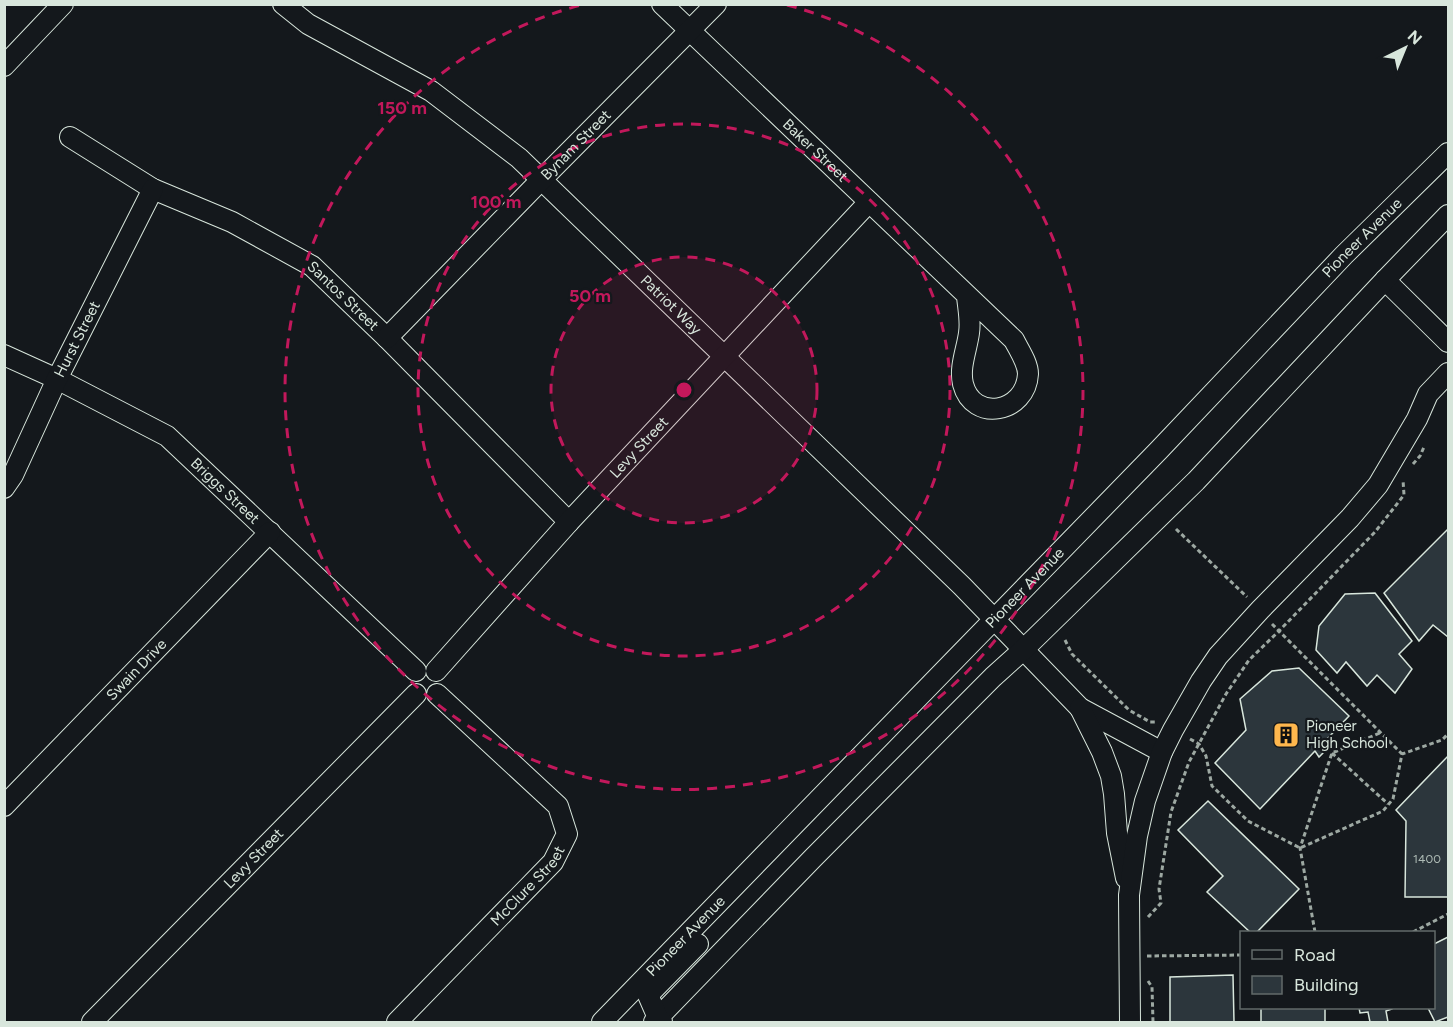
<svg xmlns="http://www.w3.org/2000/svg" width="1453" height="1027" font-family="Figtree,sans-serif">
	<rect width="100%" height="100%" fill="#14181c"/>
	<path fill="#2c363c" stroke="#d8e6dc" stroke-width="1.5" d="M1448,529v108l-15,-12 -14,16 -35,-48z
		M1375,593l37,48 -13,13 13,15 -17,24 -18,-18 -10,11 -21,-24 -9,11 -21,-23 3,-24 26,-32z
		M1299,668l50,48 -22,23 5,5 -13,13 -4,-6 -55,58 -45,-46 31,-33 -6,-31 32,-28z
		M1448,756v141h-43l1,-76 -10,-11z
		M1208,801l91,88 -42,43h-7l-43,-40 16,-16 -45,-46z
		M1448,937v80l-13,5 -7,-14h6v-64z
		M1233,975l1,47h-64v-45z
		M1261,1008h64v14h-64z
		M1359,1008h33v1l-6,2 2,11h-18l-2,-10 -8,1z"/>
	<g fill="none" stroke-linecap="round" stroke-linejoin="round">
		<defs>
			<g id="minor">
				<path id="s1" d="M283,4l25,20 123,67 88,67 443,428 118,122 82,44"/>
				<path id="s2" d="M662,4l352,336c5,10 14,23 14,34 -2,39 -55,49 -65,10 -4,-17 4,-35 6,-51 2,-12 -1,-25 -2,-37"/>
				<path d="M4,66l59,-62"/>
				<path id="s3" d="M70,137l83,52 79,33 80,44 75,72 182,184"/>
				<path d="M1385,280l63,62"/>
				<path id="s4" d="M387,338l155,-159 174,-175"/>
				<path id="s5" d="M4,355l53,24 110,57 249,235"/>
				<path id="s6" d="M4,488l9,-13 44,-96 96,-190"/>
				<path id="s7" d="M436,671l133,-149 300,-320"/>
				<path d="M1080,708l22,44 9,24 3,18 3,39 9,45"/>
				<path id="s8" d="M4,806l266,-274"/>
				<path id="s9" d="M92,1022l324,-328"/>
				<path id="s10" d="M397,1022l156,-160 14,-28 -9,-28 -121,-112"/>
				<path id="s11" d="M602,1022l557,-572 185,-195 104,-102"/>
				<path d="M654,1022l159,-164 180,-181 30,-27 173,-169 189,-201 63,-65"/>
				<path d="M662,1022l-4,-4 -10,-23 50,-51"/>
				<path d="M1130,1022l-1,-127 8,-59 8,-35 17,-49 11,-22 28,-49 17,-25 42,-46 90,-92 28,-33 39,-66 11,-25 20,-21"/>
			</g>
		</defs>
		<use href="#minor" stroke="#d8e6dc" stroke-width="22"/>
		<path stroke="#9da8a2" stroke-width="3" stroke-dasharray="4.5 3" stroke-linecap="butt" d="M1413,464l7,-8 4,-9
			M1176,529l71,68
			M1272,624l130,130
			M1065,640l7,14 57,56 21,12h6
			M1190,739l9,5 7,12 6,30 36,35 52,27 83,-37 10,-12 9,-45 40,-14 6,-6
			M1332,753l56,51
			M1148,917l13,-14 -2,-14 12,-77 18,-50 37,-68 23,-34 30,-29 96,-99 29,-37 -1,-15
			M1315,932l-15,-84 32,-95 48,-20
			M1413,932l35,-18
			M1147,956l95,-1
			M1148,981l4,6 1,35"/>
		<use href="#minor" stroke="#14181c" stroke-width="20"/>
	</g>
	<circle cx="684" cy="390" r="133" fill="#c2185b" fill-opacity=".12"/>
	<g fill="none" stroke="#c2185b" stroke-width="3" stroke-dasharray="10 8">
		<circle cx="684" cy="390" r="133"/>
		<circle cx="684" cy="390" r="266"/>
		<path d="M787 5A399 399 0 1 1 581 5"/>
	</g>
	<defs>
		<symbol id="building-square" viewBox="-11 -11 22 22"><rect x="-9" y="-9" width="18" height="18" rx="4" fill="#ffb74d" stroke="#14181c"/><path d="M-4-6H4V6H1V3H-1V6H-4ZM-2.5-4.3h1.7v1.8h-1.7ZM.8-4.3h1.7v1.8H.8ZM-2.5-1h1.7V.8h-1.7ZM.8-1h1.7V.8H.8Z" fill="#111"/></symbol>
	</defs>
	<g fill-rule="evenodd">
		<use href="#building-square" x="1271" y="720" width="30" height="30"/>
	</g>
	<g text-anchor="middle" stroke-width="4.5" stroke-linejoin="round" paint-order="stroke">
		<g font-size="12" fill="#adbab4">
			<text x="1427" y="863">1400</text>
		</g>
		<g font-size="15" fill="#d8e6dc" stroke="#14181c">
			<text dy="5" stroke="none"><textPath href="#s4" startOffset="270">Bynam Street</textPath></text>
			<text dy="5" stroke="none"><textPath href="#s2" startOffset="212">Baker Street</textPath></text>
			<text dy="5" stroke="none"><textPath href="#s11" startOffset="1092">Pioneer Avenue</textPath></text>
			<text dy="5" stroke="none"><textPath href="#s3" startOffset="318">Santos Street</textPath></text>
			<text dy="5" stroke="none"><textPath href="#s1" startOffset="494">Patriot Way</textPath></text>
			<text dy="5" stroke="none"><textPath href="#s6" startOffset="166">Hurst Street</textPath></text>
			<text dy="5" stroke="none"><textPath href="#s7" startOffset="302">Levy Street</textPath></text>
			<text dy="5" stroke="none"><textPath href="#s5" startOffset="262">Briggs Street</textPath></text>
			<text dy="5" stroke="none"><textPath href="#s11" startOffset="606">Pioneer Avenue</textPath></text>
			<text dy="5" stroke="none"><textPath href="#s8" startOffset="190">Swain Drive</textPath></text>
			<text dy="5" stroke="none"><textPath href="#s9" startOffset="230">Levy Street</textPath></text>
			<text dy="5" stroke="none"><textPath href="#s10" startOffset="189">McClure Street</textPath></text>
			<text dy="5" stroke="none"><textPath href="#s11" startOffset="120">Pioneer Avenue</textPath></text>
		</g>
		<g font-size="15" fill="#d8e6dc" stroke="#14181c" text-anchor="start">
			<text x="1306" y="731">Pioneer<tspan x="1306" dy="17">High School</tspan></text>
		</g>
	</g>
	<circle cx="684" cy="390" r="9" fill="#c2185b" stroke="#14181c" stroke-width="3"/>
	<g font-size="18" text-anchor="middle" font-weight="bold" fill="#c2185b" stroke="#14181c" stroke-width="4.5" stroke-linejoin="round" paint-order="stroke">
		<text x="402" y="114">150 m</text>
		<text x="496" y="208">100 m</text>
		<text x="590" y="302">50 m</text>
	</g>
	<rect width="1453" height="1027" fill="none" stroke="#d8e6dc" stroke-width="12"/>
	<rect x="1240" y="931" width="195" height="78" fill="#14181c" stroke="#626a69" stroke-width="1.5"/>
	<rect x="1252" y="950" width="30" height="9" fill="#14181c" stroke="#626a69" stroke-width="1.5"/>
	<text x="1294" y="961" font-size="18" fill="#d8e6dc">Road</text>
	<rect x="1252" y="976" width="30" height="18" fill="#2c363c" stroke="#626a69" stroke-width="1.5"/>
	<text x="1294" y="991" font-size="18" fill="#d8e6dc">Building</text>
	<g transform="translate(1405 48) rotate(43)" stroke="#14181c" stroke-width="4.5" paint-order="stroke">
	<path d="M0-4.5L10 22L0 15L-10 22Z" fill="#d8e6dc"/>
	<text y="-9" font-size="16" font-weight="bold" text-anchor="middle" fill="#d8e6dc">N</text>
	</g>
</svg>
